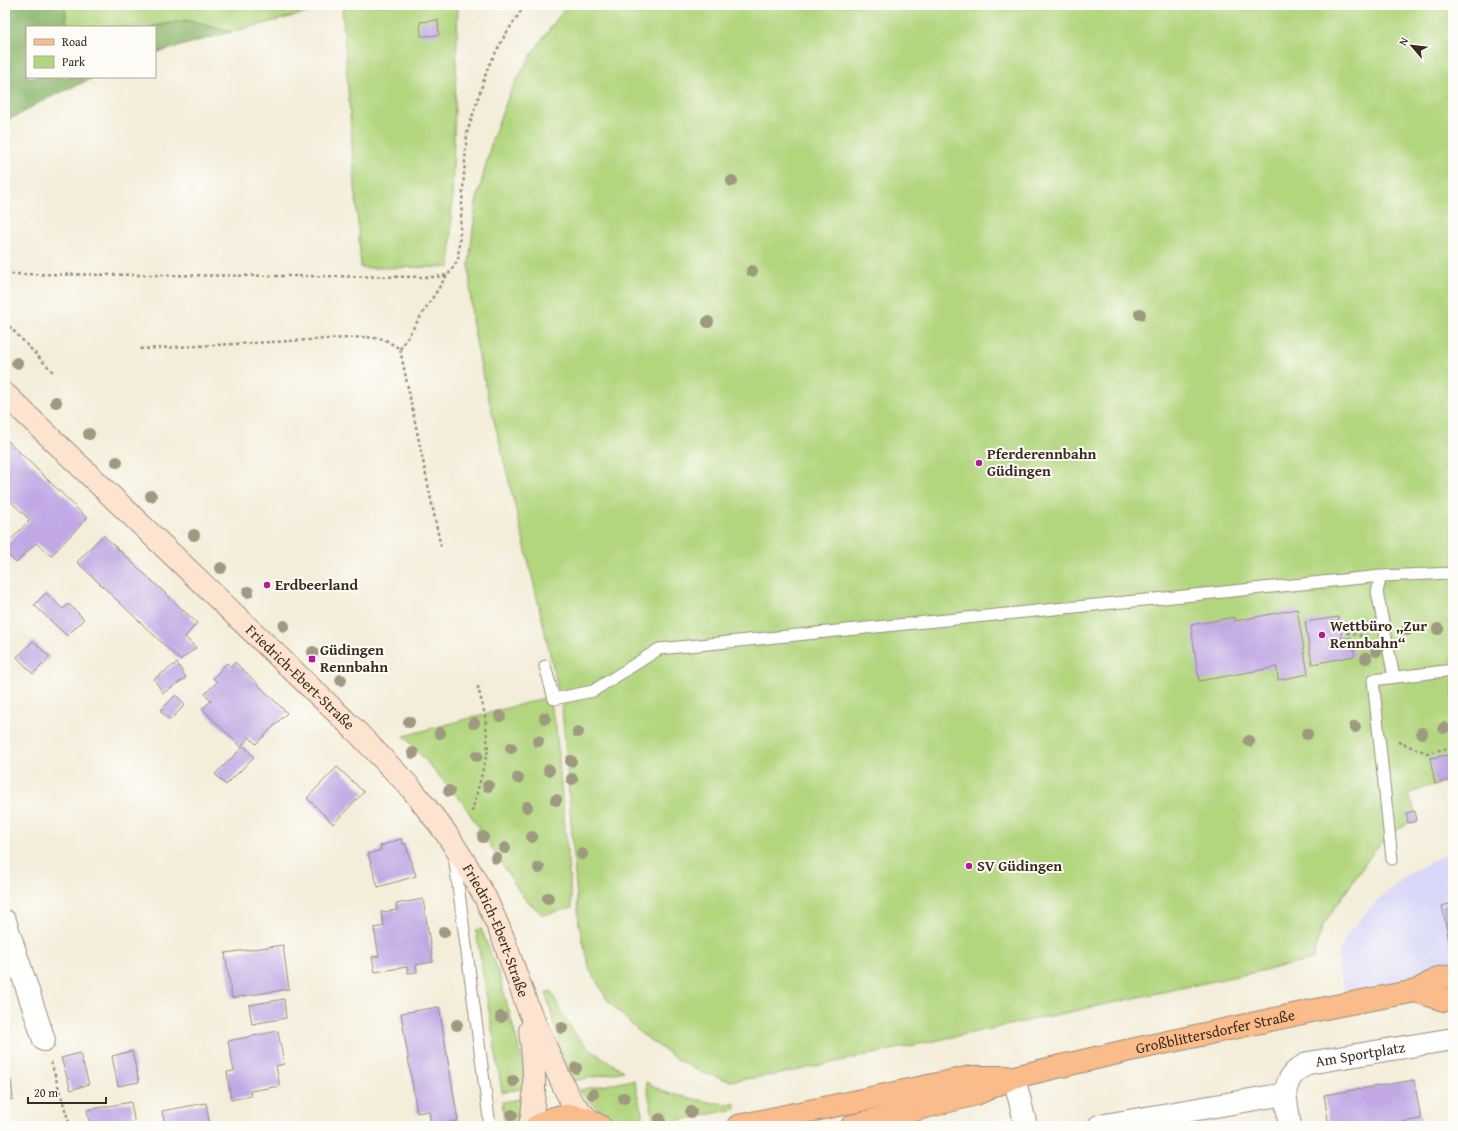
<svg xmlns="http://www.w3.org/2000/svg" width="1458" height="1131" font-family="'Gentium Book Plus',serif">
	<rect width="100%" height="100%" fill="#fdfcf7"/>
	<filter id="ink" filterUnits="userSpaceOnUse"><feTurbulence type="fractalNoise" baseFrequency=".025" numOctaves="2"/><feDisplacementMap in="SourceGraphic" scale="8" xChannelSelector="R" yChannelSelector="G"/><feConvolveMatrix kernelMatrix="1 2 1 2 8 2 1 2 1" color-interpolation-filters="sRGB"/></filter>
	<filter id="wash" filterUnits="userSpaceOnUse"><feTurbulence type="fractalNoise" baseFrequency=".012" numOctaves="4" result="noise"/><feDisplacementMap in="SourceGraphic" scale="16" xChannelSelector="R" yChannelSelector="G"/><feGaussianBlur stdDeviation="0.9" result="paint"/><feColorMatrix in="noise" values="0 0 0 0 0 0 0 0 0 0 0 0 0 0 0 0 0 1.4 0 .05"/><feComposite in="paint" operator="in"/></filter>
	<g filter="url(#wash)">
		<rect width="100%" height="100%" fill="#f3edd9"/>
		<path fill="#d7d7f8" d="M1453,852v124l-104,27 -10,-31 -1,-17 9,-21 32,-35 30,-25 27,-15z"/>
		<path fill="#b2d67e" stroke="#76804e" d="M65,5h272l-106,27 -45,-12 -36,7h-83z
			M342,5h116l-8,262 -89,1z
			M567,5h886v775l-18,4 -27,10 7,17 2,10 -9,2 -18,12 -16,16 -51,74 -11,35 -537,115 -45,6 -27,-8 -25,-13 -39,-28 -31,-31 -18,-31 -11,-45 -17,-219 -34,-147 -47,-192 -9,-47 -3,-56 7,-61 17,-66 18,-47 22,-38z
			M548,697l8,30 16,181 -29,7 -20,-18 -60,-94 -59,-67z
			M481,929l17,42 25,92 2,25 -23,4 -26,-162z
			M551,991c8,16 16,34 28,47 12,14 30,24 45,33l-51,10 -12,-31 -15,-57z
			M634,1080l11,46c-6,0 -13,1 -19,0 -14,-4 -38,-25 -47,-36z
			M646,1082l21,11 46,10 22,1 1,5 -66,13 -2,4h-13z
			M526,1098l-2,12 -7,16h-12l-3,-24z"/>
		<path fill="#8db76d" stroke="#647046" d="M5,5h60l2,22h-40v50h68l-53,24 -25,15 -12,4z
			M186,20l45,12 -76,21v-26h-5z"/>
		<g id="blocks">
			<path fill="#c1a8e4" d="M438,20l1,15 -18,1 -1,-14z
				M7,440l80,78 -36,38 -15,-13 -20,20 -11,-11v-6l25,-26 -25,-24v-54z
				M103,535l94,88 -12,14 11,11 -16,12 -103,-98z
				M46,593l17,16 6,-5 15,15 -17,17 -33,-31z
				M1297,609l11,65 -30,6 -1,-13 -78,14 -8,-56 43,-8 1,4z
				M1338,617l4,22 9,-2 4,19 -43,8 -7,-42z
				M33,641l17,16 -17,17 -16,-17z
				M235,662l52,51 -31,31 -7,-7 -8,10 -39,-38 9,-8 -6,-7 12,-12 -4,-4 14,-15 4,4z
				M177,663l9,15 -23,15 -9,-14z
				M176,695l9,10 -15,15 -10,-9z
				M244,746l10,11 -28,28 -11,-11z
				M1453,754v26l-18,4 -5,-26z
				M337,767l27,25 -31,32 -26,-26z
				M1415,811l2,10 -9,2 -2,-10z
				M401,839l2,5 2,-1 11,33 -38,11 -10,-33 13,-4 -1,-4z
				M423,899l10,63 -17,3 1,7 -9,1 -1,-6 -32,5 -3,-15 7,-1 -5,-28 10,-2 -3,-14 16,-2 -1,-6z
				M1453,903v47h-2l-9,-44z
				M283,945l6,44 -57,9 -7,-45z
				M284,999l2,19 -34,6 -3,-19z
				M439,1007l19,114 -27,4 -2,-14 -12,2 -16,-100z
				M278,1031l6,33 -8,2 4,20 -30,5 1,5 -20,4 -4,-28 7,-1 -6,-30z
				M132,1051l7,31 -21,4 -6,-30z
				M80,1053l9,31 -18,6 -10,-32z
				M11,1080l2,19 -8,1v-19z
				M1414,1080l7,39 -44,7h-48l-5,-31z
				M131,1102l4,24h-45l-3,-16z
				M206,1103l4,23h-45l-3,-15z"/>
		</g>
	</g>
	<g filter="url(#ink)">
		<use href="#blocks" fill-opacity="0" stroke="#978c7c" stroke-width="1"/>
		<g fill="none" stroke-linecap="round" stroke-linejoin="round">
			<defs>
				<path id="service" d="M1381,576l-4,16 17,85
					M545,666l9,33 39,-8 66,-42 722,-73 72,-3
					M454,855l36,271
					M1392,859l-19,-179 80,-10"/>
				<g id="minor">
					<path d="M5,921l39,119"/>
					<path d="M1014,1077l12,49"/>
					<path d="M1285,1094l5,32"/>
					<path id="s1" d="M1099,1126l186,-32c3,-17 8,-22 23,-31l145,-24"/>
				</g>
				<g id="secondary">
					<path id="s2" d="M5,394l351,337 54,56 36,46 21,33 18,31 17,38 26,73 36,79 8,16 16,16"/>
					<path d="M530,1126c7,-32 4,-64 0,-96"/>
				</g>
				<g id="primary">
					<path d="M1416,991l28,9 9,-1"/>
					<path d="M537,1126c22,-14 41,-14 63,0"/>
					<path d="M738,1126l233,-49h36"/>
					<path id="s3" d="M852,1126l124,-32 38,-17 112,-26 209,-45 81,-15 23,-13 14,-2"/>
				</g>
			</defs>
			<use href="#service" stroke="#978c7c" stroke-width="13"/>
			<use href="#minor" stroke="#978c7c" stroke-width="24"/>
			<use href="#secondary" stroke="#978c7c" stroke-width="24"/>
			<use href="#primary" stroke="#978c7c" stroke-width="24"/>
			<path stroke="#978c7c" stroke-width="2.5" stroke-dasharray="3 3" stroke-linecap="butt" d="M5,274l431,3 12,-2 10,-15 9,-127 21,-66 17,-32 20,-30
				M5,322l49,51
				M140,349l225,-12 19,2 16,10 41,199
				M400,349l47,-74
				M1346,627l1,6 21,4
				M1340,628l25,-5
				M1398,742l29,11 26,-6
				M472,812l16,-62 -3,-35 -8,-32
				M51,1062l19,64"/>
			<use href="#service" stroke="#fff" stroke-width="11"/>
			<use href="#minor" stroke="#fff" stroke-width="22"/>
			<use href="#secondary" stroke="#fde4d0" stroke-width="22"/>
			<use href="#primary" stroke="#f9bc8a" stroke-width="22"/>
		</g>
		<g fill="#9e997f">
			<circle cx="732" cy="181" r="6"/>
			<circle cx="752" cy="271" r="6"/>
			<circle cx="1140" cy="314" r="6"/>
			<circle cx="708" cy="322" r="6"/>
			<circle cx="17" cy="363" r="6"/>
			<circle cx="56" cy="402" r="6"/>
			<circle cx="89" cy="434" r="6"/>
			<circle cx="117" cy="462" r="6"/>
			<circle cx="151" cy="496" r="6"/>
			<circle cx="194" cy="535" r="6"/>
			<circle cx="221" cy="568" r="6"/>
			<circle cx="248" cy="592" r="6"/>
			<circle cx="284" cy="626" r="6"/>
			<circle cx="1438" cy="629" r="6"/>
			<circle cx="1407" cy="630" r="6"/>
			<circle cx="1376" cy="651" r="6"/>
			<circle cx="313" cy="652" r="6"/>
			<circle cx="1366" cy="658" r="6"/>
			<circle cx="341" cy="680" r="6"/>
			<circle cx="500" cy="716" r="6"/>
			<circle cx="545" cy="718" r="6"/>
			<circle cx="409" cy="722" r="6"/>
			<circle cx="474" cy="723" r="6"/>
			<circle cx="1355" cy="727" r="6"/>
			<circle cx="1444" cy="728" r="6"/>
			<circle cx="578" cy="732" r="6"/>
			<circle cx="440" cy="733" r="6"/>
			<circle cx="1422" cy="733" r="6"/>
			<circle cx="1307" cy="734" r="6"/>
			<circle cx="538" cy="741" r="6"/>
			<circle cx="1249" cy="741" r="6"/>
			<circle cx="511" cy="748" r="6"/>
			<circle cx="413" cy="753" r="6"/>
			<circle cx="477" cy="756" r="6"/>
			<circle cx="571" cy="761" r="6"/>
			<circle cx="549" cy="770" r="6"/>
			<circle cx="518" cy="778" r="6"/>
			<circle cx="572" cy="779" r="6"/>
			<circle cx="488" cy="786" r="6"/>
			<circle cx="449" cy="791" r="6"/>
			<circle cx="556" cy="800" r="6"/>
			<circle cx="527" cy="807" r="6"/>
			<circle cx="483" cy="837" r="6"/>
			<circle cx="532" cy="837" r="6"/>
			<circle cx="505" cy="848" r="6"/>
			<circle cx="582" cy="854" r="6"/>
			<circle cx="496" cy="858" r="6"/>
			<circle cx="539" cy="868" r="6"/>
			<circle cx="548" cy="898" r="6"/>
			<circle cx="444" cy="932" r="6"/>
			<circle cx="501" cy="1017" r="6"/>
			<circle cx="457" cy="1025" r="6"/>
			<circle cx="562" cy="1028" r="6"/>
			<circle cx="576" cy="1068" r="6"/>
			<circle cx="513" cy="1081" r="6"/>
			<circle cx="593" cy="1094" r="6"/>
			<circle cx="624" cy="1098" r="6"/>
			<circle cx="691" cy="1112" r="6"/>
			<circle cx="512" cy="1115" r="6"/>
			<circle cx="660" cy="1119" r="6"/>
		</g>
	</g>
	<g fill="#b5179e" stroke="#fdfcf7" stroke-width="1.5">
		<circle cx="979" cy="463" r="4"/>
		<circle cx="267" cy="585" r="4"/>
		<circle cx="1322" cy="635" r="4"/>
		<rect x="308" y="655" width="8" height="8" rx="2"/>
		<circle cx="969" cy="866" r="4"/>
	</g>
	<g text-anchor="middle" stroke-width="4" stroke-linejoin="round" paint-order="stroke">
		<g font-size="15" font-weight="bold" fill="#3b2a1e" stroke="#fdfcf7" text-anchor="start">
			<text x="987" y="459">Pferderennbahn<tspan x="987" dy="17">Güdingen</tspan></text>
			<text x="275" y="590">Erdbeerland</text>
			<text x="1330" y="631">Wettbüro „Zur<tspan x="1330" dy="17">Rennbahn“</tspan></text>
			<text x="320" y="655">Güdingen<tspan x="320" dy="17">Rennbahn</tspan></text>
			<text x="977" y="871">SV Güdingen</text>
		</g>
		<g font-size="15" fill="#3b2a1e" stroke="#fdfcf7">
			<text dy="5" stroke="none"><textPath href="#s2" startOffset="409">Friedrich-Ebert-Straße</textPath></text>
			<text dy="5" stroke="none"><textPath href="#s2" startOffset="733">Friedrich-Ebert-Straße</textPath></text>
			<text dy="5" stroke="none"><textPath href="#s3" startOffset="376">Großblittersdorfer Straße</textPath></text>
			<text dy="5" stroke="none"><textPath href="#s1" startOffset="282">Am Sportplatz</textPath></text>
		</g>
	</g>
	<rect width="1458" height="1131" fill="none" stroke="#fdfcf7" stroke-width="20"/>
	<rect x="26" y="26" width="130" height="52" fill="#fdfcf7" stroke="#afa8a0"/>
	<rect x="34" y="39" width="20" height="6" fill="#f9bc8a" stroke="#afa8a0"/>
	<text x="62" y="46" font-size="12" fill="#3b2a1e">Road</text>
	<rect x="34" y="56" width="20" height="12" fill="#b2d67e" stroke="#afa8a0"/>
	<text x="62" y="66" font-size="12" fill="#3b2a1e">Park</text>
	<g transform="translate(1412 46) rotate(298)" stroke="#fdfcf7" stroke-width="3" paint-order="stroke">
	<path d="M0-3L7 15L0 10L-7 15Z" fill="#3b2a1e"/>
	<text y="-6" font-size="11" font-weight="bold" text-anchor="middle" fill="#3b2a1e">N</text>
	</g>
	<path d="M28 1097v6h78v-6" fill="none" stroke="#3b2a1e" stroke-width="2"/>
	<text x="34" y="1097" font-size="12" fill="#3b2a1e" stroke="#fdfcf7" stroke-width="3" paint-order="stroke">20 m</text>
</svg>
